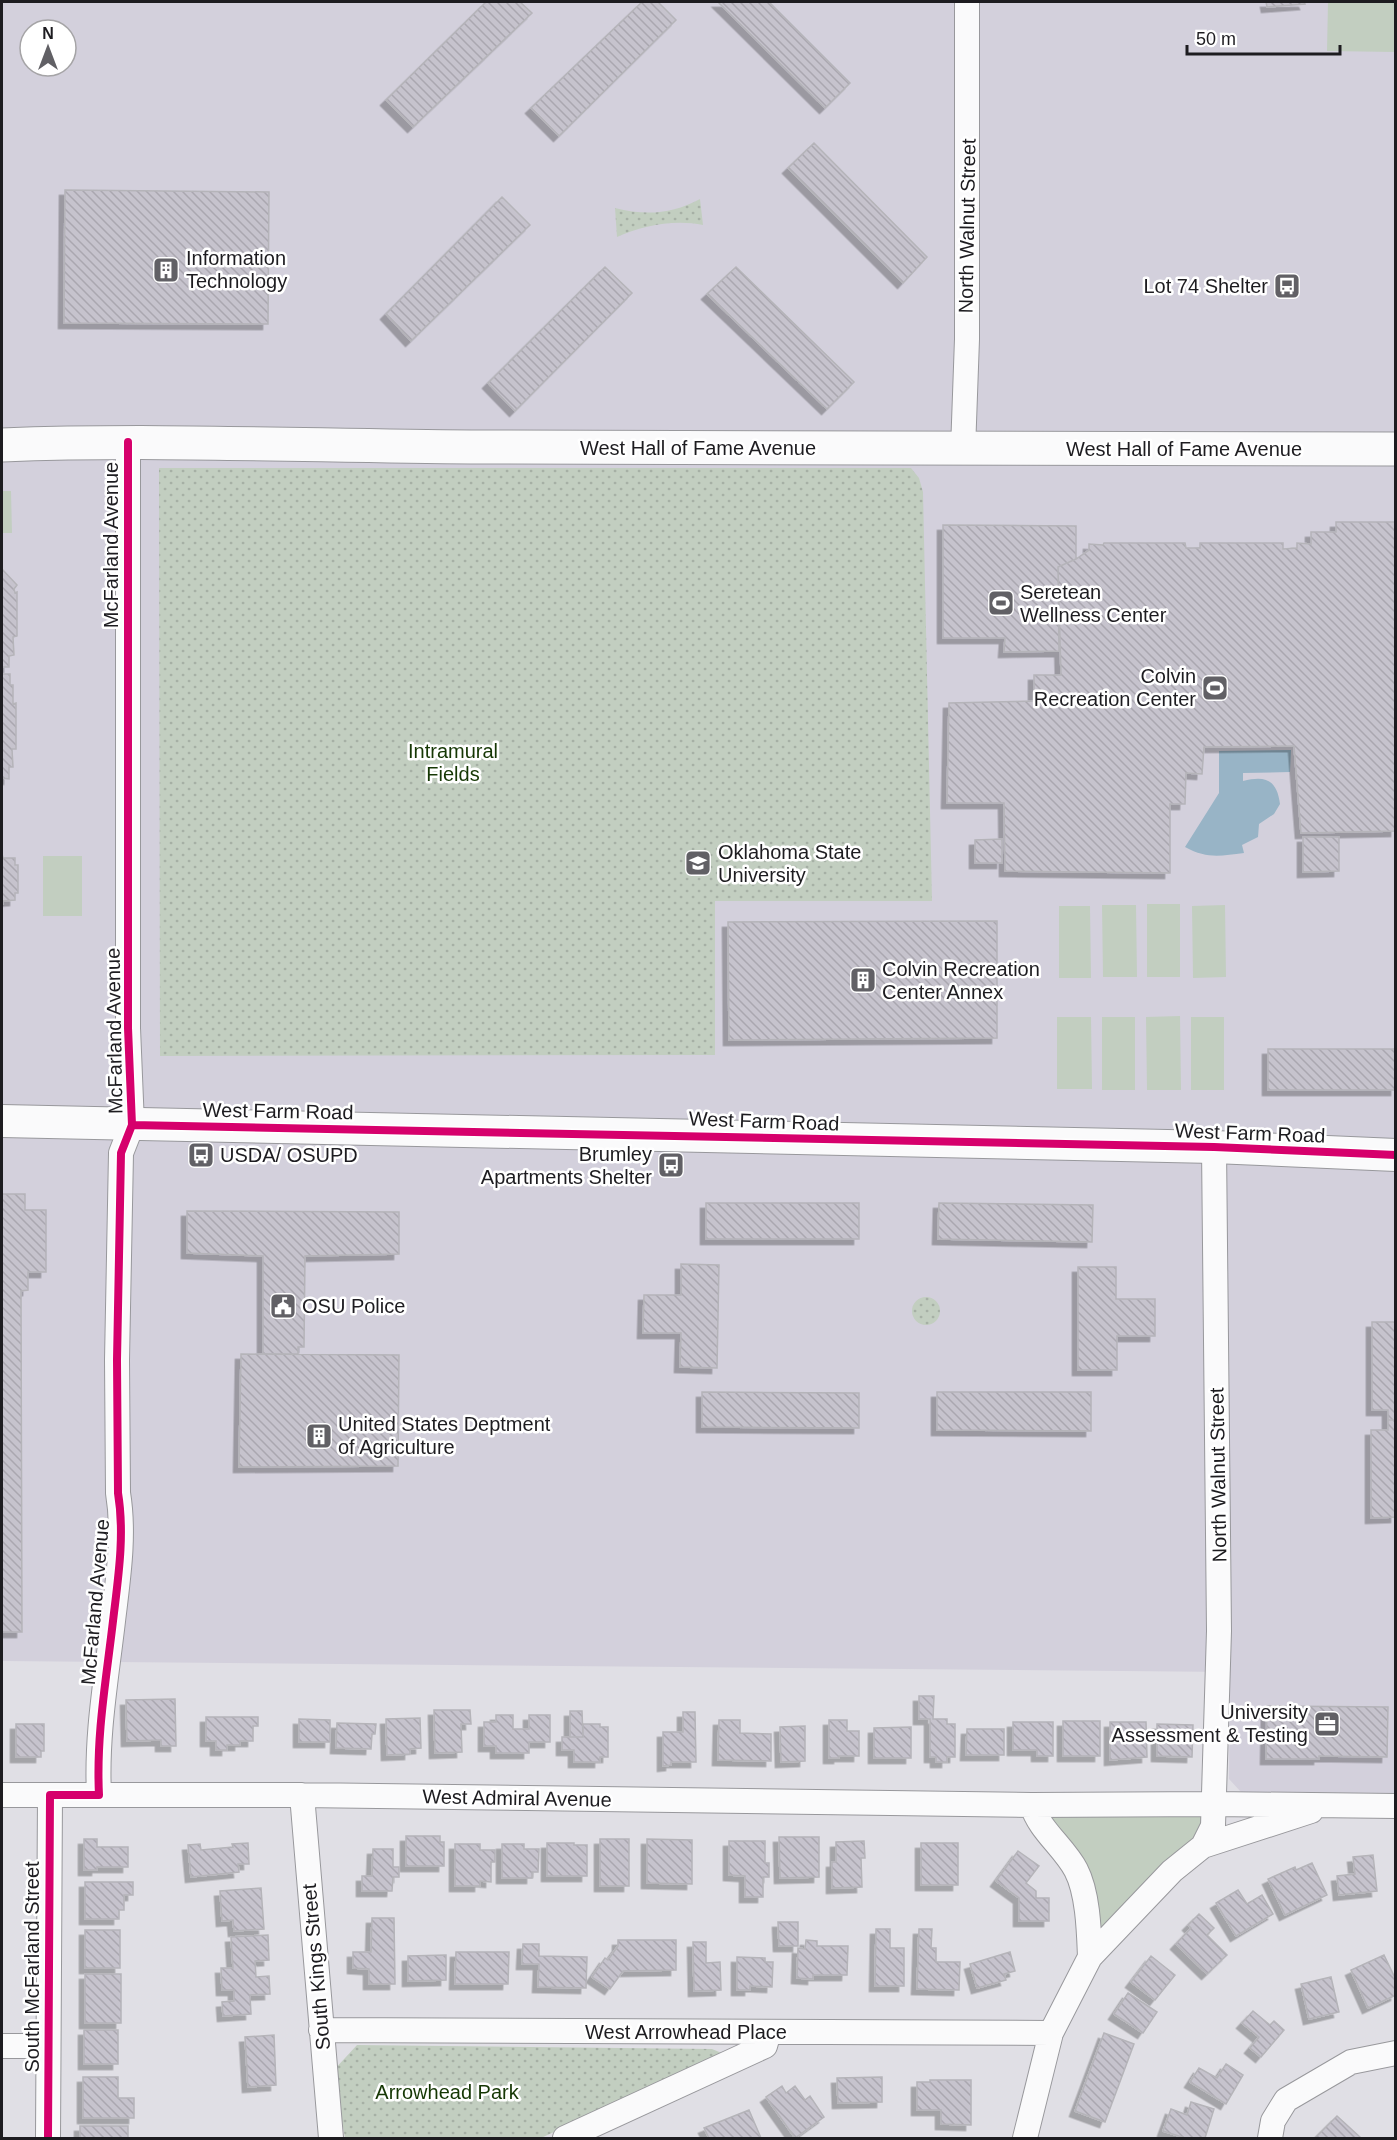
<svg xmlns="http://www.w3.org/2000/svg" width="1397" height="2140" font-family="Helvetica,sans-serif">
	<defs>
		<pattern id="park-dots" width="8" height="8" patternUnits="userSpaceOnUse" patternTransform="scale(1.5)"><rect width="8" height="8" fill="#c2cec0"/><path d="M2 2h.1M6 6h.1" fill="none" stroke="#a6b0a5" stroke-width="1.8" stroke-linecap="round"/></pattern>
		<pattern id="building-back-hatch" width="6" height="6" patternUnits="userSpaceOnUse" patternTransform="scale(1.5)"><rect width="6" height="6" fill="#c6c3cd"/><path d="M-1 5l2 2M0 0l6 6M5-1l2 2" fill="none" stroke="#aaa7b0"/></pattern>
		<filter id="shadow"><feDropShadow dx="-5.5" dy="5.5" stdDeviation="0" flood-color="#0004"/></filter>
	</defs>
	<rect width="100%" height="100%" fill="#e0dfe5"/>
	<path fill="#d3d0dc" fill-rule="evenodd" d="M2,2h1393v1791l-154,-1 -12,-13 1,-107 -1228,-11zM30,30h36v36h-36z"/>
	<path fill="#c2cec0" d="M1328,2h67v50l-68,-1z
		M2,491h9l1,42h-10z
		M43,856h39v60h-39z
		M1147,904h33v73h-33z
		M1102,905h34l1,72h-34z
		M1225,905l1,72 -33,1 -1,-72z
		M1059,906h31l1,72h-32z
		M1180,1016l1,74h-34l-1,-73z
		M1057,1017h34l1,72h-35z
		M1102,1017h33v73h-33z
		M1191,1017h33v73h-33z
		M1215,1804l-2,22 -123,131 -3,-50 -52,-90z"/>
	<path fill="url(#park-dots)" d="M700,199l3,26c-27,-6 -61,0 -86,12l-2,-29c31,8 57,6 85,-9z
		M159,468h752l8,10 4,14 9,409h-217v154l-555,1z
		M912 1311a14 14 0 1 1 28 0a14 14 0 1 1-28 0Z
		M357,2045l355,4 12,5 -183,84h-196l-12,-67z"/>
	<path fill="#98b4c6" d="M1291,750l-1,22 -47,1v8c23,-6 34,-1 37,23l-6,10 -15,10 -1,13 -16,8 2,8c-24,3 -37,6 -59,-6l34,-54v-42z"/>
	<path fill="url(#building-back-hatch)" stroke="#b5b4b9" stroke-width="1.5" filter="url(#shadow)" d="M486,2h34l12,11 -119,114 -27,-27z
		M642,2h16l18,18 -117,116 -28,-28z
		M718,2h51l81,81 -25,25z
		M1266,2h38l1,2 -38,3z
		M814,143l113,114 -24,26 -115,-115z
		M65,190l204,2 -1,132 -204,-1z
		M502,197l28,28 -119,116 -25,-27z
		M605,267l27,26 -117,118 -27,-28z
		M736,267l118,115 -27,27 -120,-115z
		M1336,522h60v309l-95,2 -7,-87 -90,1 -2,27 -16,-1 -1,31h-15v69l-165,-2 -1,-68h-57l2,-100 85,-2v-26h27l-3,-108 18,-8 13,-9v-6l14,1 1,-2h81l1,5h14v-5h83v6l14,-1v-5l14,1v-12h25z
		M943,525l133,1v33l-18,8 1,84 -55,1 1,-14h-62z
		M2,569l15,16 -3,4 1,4 2,-1v44l-4,1 1,18 -5,1v11h-7z
		M2,674h8v11h3v19l3,-1v46h-4l1,18h-4v12l-7,-1z
		M1303,837h36v34l-36,1z
		M1002,839v24h-27v-23z
		M2,854l1,4h12v7h3v28h-3v7l-12,1v3h-1z
		M997,921v117l-268,2 -1,-118z
		M1268,1049h128v41h-128z
		M2,1194h23v16h21v62h-18v18l-7,1 1,341h-20z
		M706,1203h153v36h-153z
		M939,1203l154,2 -1,37 -154,-3z
		M187,1211l212,1v42l-94,2 -1,91h-6v7h-35v-98l-76,-3z
		M681,1264l38,1 -2,103 -37,-1 1,-34h-38l1,-38h37z
		M1078,1267h38v32h39v37h-38v34h-39z
		M1372,1322h24v98h-8v-10h-16z
		M241,1354l158,1 -1,111 -159,1z
		M702,1392l157,1v35l-157,-1z
		M937,1392h154v39l-154,-1z
		M1388,1420h8v97l-25,1v-88h17z
		M919,1696h15l-1,23h14v5h8v33h-8v5h-11v-5h-6v-38h-11z
		M175,1699l1,47h-15v-6l-34,1 -1,-41z
		M1267,1706l121,1 -1,50 -68,-1v3h-53z
		M434,1710h36l1,14h-10l1,28 -27,1z
		M570,1711h12l1,26h-13z
		M683,1712h12l1,50h-25v3l-8,1v-34h20z
		M496,1715h17v14h16v-14h21v27h-21v11h-33v-7h-12v-24h12z
		M206,1717h52v9h-5v15h-13v4h-13v5h-11v-9h-10z
		M420,1718l1,30 -11,1v5l-23,1 -1,-36z
		M299,1719l31,1v22h-31z
		M719,1720h21v13l31,1v27l-53,-1z
		M829,1720h18v11h12v25h-20v2h-10z
		M1063,1721h37v35h-37z
		M1013,1722h40v34h-16v-6h-24z
		M1110,1722h36l1,35 -37,3z
		M337,1723l39,1 -1,10h-3l-1,15 -35,-1z
		M16,1724h28v27h-3v6h-25z
		M583,1724h17v3h8v30h-8v5h-26v-12h-12v-13h21z
		M1157,1724l36,1 -1,32 -35,-1z
		M805,1726v35l-24,1 -1,-35z
		M911,1727v31h-37v-30z
		M967,1729h37v26h-38z
		M406,1836h34v6h4v24h-38z
		M779,1837h40v40l-39,1z
		M84,1839h13v8h31v20h-31v3h-13z
		M600,1839h29v47h-29z
		M647,1839l45,1v44l-45,-1z
		M729,1841h36v22h4v14h-6v20h-18v-21l-16,-1z
		M864,1841l1,17h-4l1,29 -30,1v-26h4v-20z
		M248,1843l1,21h-11l1,8 -48,5 -3,-32 12,-1 1,6 32,-3 -1,-3z
		M547,1843h27v2h13v31h-40z
		M921,1843h37v42h-37z
		M455,1844h25v6h15v12h-4v20l-11,-1v5h-25z
		M502,1844h22v5h15l-1,23h-6v6h-30z
		M373,1849h20v18h6v10h-6l-1,14h-30v-15h10z
		M1018,1851l21,15 -13,17 10,8v7h13v23h-30v-23l-23,-17z
		M1373,1855l4,36 -38,4 -2,-19 18,-2 -2,-17z
		M1312,1863l15,32 -42,20 -17,-36 27,-12 1,3z
		M85,1882h48v13h-9v15h-5v9h-34z
		M261,1888l3,41 -30,2 -1,-11 -11,1 -2,-30z
		M1238,1890l9,14 15,-9 11,19 -37,22 -20,-33z
		M1199,1914l15,14 -7,7 20,20 -20,19 -31,-30 15,-16 -3,-3z
		M372,1918h22l1,66h-26v-15l-16,-1v-16h18z
		M778,1922h20v24h-19z
		M876,1929h14v19h14v38h-29z
		M919,1929h13l-1,19h5v14h24l-1,28 -42,-1z
		M85,1930h35v38h-35z
		M268,1935l1,25 -14,1 1,16 13,-1 1,18 -20,1 1,19 -28,2 -1,-14 12,-1v-11h-12l-1,-22h12l-2,-31z
		M618,1940h58v30l-53,1 -13,18 -18,-12 13,-19 3,2 10,-14z
		M806,1940l11,1v5h31l-1,29h-34v4l-16,-1 1,-30 7,1z
		M693,1942h13v21l14,-1 1,28 -27,1z
		M523,1944h16v12l48,1 -1,31 -48,-1 1,-23h-17z
		M456,1952h53l-1,32h-53z
		M1010,1952l5,19 -11,3 2,6 -29,8 -7,-24z
		M446,1955v25l-38,1v-25z
		M1384,1955l12,25v15l-28,13 -17,-38z
		M1151,1956l24,19 -20,25 -24,-18z
		M737,1957l28,1v4h8l-1,25 -22,-1v4h-13z
		M85,1974h36v49h-36z
		M1331,1977l8,35 -30,7 -8,-35z
		M1128,1993l29,19 -14,21 -29,-19z
		M1253,2011l17,14 4,-4 10,9 -23,27 -11,-9 9,-11 -17,-14z
		M84,2030h34v34h-34z
		M1104,2033l30,11 -29,78 -30,-11z
		M274,2035l2,50 -28,2 -3,-50z
		M1226,2064l17,11 -17,29 -36,-22 9,-14 18,10z
		M83,2077h35v21h16v20h-51z
		M882,2077v25l-44,1 -1,-25z
		M930,2080h41v45l-30,-1v-14h-24v-28h13z
		M782,2086l4,7 9,-7 10,14 5,-4 14,21 -29,21 -29,-41z
		M1191,2102l23,7 -9,29h-20l-22,-7 8,-22 16,6z
		M749,2110l12,28h-52l-5,-10z
		M1337,2116l24,22h-46z
		M80,2126h48v12h-48z"/>
	<g fill="none" stroke-linecap="round" stroke-linejoin="round">
		<defs>
			<path id="minor" d="M963,450l4,-111v-337
				M2,1795h300l730,10 183,-1 181,2
				M99,1795c-3,-59 7,-114 14,-174 5,-42 12,-86 5,-128l-1,-133 4,-207 11,-28 -4,-97v-586
				M302,1795l29,343
				M1032,1805c7,25 32,42 44,65 12,23 13,61 14,87
				M1203,1846l108,-35
				M321,2030l730,3
				M2,2046h46
				M48,2138l2,-343
				M565,2138l200,-92 4,-14
				M1025,2138l26,-105 39,-76 82,-86 31,-25 10,-20 6,-195 -5,-484
				M1270,2138l3,-17 13,-21 65,-38 45,-9"/>
			<path id="tertiary" d="M2,1121l1212,26 182,8"/>
			<path id="secondary" d="M2,445c156,-6 312,1 469,2 308,1 616,3 925,2"/>
		</defs>
		<use href="#minor" stroke="#98989c" stroke-width="26"/>
		<use href="#tertiary" stroke="#98989c" stroke-width="34"/>
		<use href="#secondary" stroke="#98989c" stroke-width="35"/>
		<use href="#minor" stroke="#fafafb" stroke-width="24"/>
		<use href="#tertiary" stroke="#fafafb" stroke-width="32"/>
		<use href="#secondary" stroke="#fafafb" stroke-width="33"/>
		<defs>
			<path id="cycleway" d="M132,1125l1082,22 182,8
				M48,2138l2,-343h49c-3,-59 7,-114 14,-174 5,-42 12,-86 5,-128l-1,-133 4,-207 11,-28 -4,-97v-586"/>
		</defs>
		<use href="#cycleway" stroke="#fff" stroke-width="11"/>
		<use href="#cycleway" stroke="#d6006c" stroke-width="8"/>
	</g>
	<defs>
		<symbol id="building-square" viewBox="-11 -11 22 22"><rect x="-9" y="-9" width="18" height="18" rx="4" fill="#616065" stroke="#fff"/><path d="M-4-6H4V6H1V3H-1V6H-4ZM-2.5-4.3h1.7v1.8h-1.7ZM.8-4.3h1.7v1.8H.8ZM-2.5-1h1.7V.8h-1.7ZM.8-1h1.7V.8H.8Z" fill="#fff"/></symbol>
		<symbol id="bus-square" viewBox="-11 -11 22 22"><rect x="-9" y="-9" width="18" height="18" rx="4" fill="#616065" stroke="#fff"/><path d="M-5-6H5V4H4V6H2V4H-2V6H-4V4H-5ZM-3.5-4V0h7V-4ZM-3.5 1.2v1.5H-2V1.2ZM2 1.2v1.5H3.5V1.2Z" fill="#fff"/></symbol>
		<symbol id="stadium-square" viewBox="-11 -11 22 22"><rect x="-9" y="-9" width="18" height="18" rx="4" fill="#616065" stroke="#fff"/><path d="M0-5a6.5 5 0 1 0 0 10a6.5 5 0 1 0 0-10ZM-3.5-1.8h7v3.6h-7Z" fill="#fff"/></symbol>
		<symbol id="university-square" viewBox="-11 -11 22 22"><rect x="-9" y="-9" width="18" height="18" rx="4" fill="#616065" stroke="#fff"/><path d="M0-5L7-2L0 1L-7-2ZM-4 1L0 2.5L4 1V4Q0 6-4 4Z" fill="#fff"/></symbol>
		<symbol id="civic-square" viewBox="-11 -11 22 22"><rect x="-9" y="-9" width="18" height="18" rx="4" fill="#616065" stroke="#fff"/><path d="M-.6-6.5H3V-4.5H.6V-3L4-1V1h2V6H-6V1h2V-1L-.6-3ZM-1.2 2.5V6h2.4V2.5Z" fill="#fff"/></symbol>
		<symbol id="office-square" viewBox="-11 -11 22 22"><rect x="-9" y="-9" width="18" height="18" rx="4" fill="#616065" stroke="#fff"/><path d="M-6-3h4V-5.5h4V-3h4V5H-6ZM-1-4.5V-3h2v-1.5ZM-6 0V1H6V0Z" fill="#fff"/></symbol>
	</defs>
	<g fill-rule="evenodd">
		<use href="#building-square" x="151" y="255" width="30" height="30"/>
		<use href="#bus-square" x="1272" y="271" width="30" height="30"/>
		<use href="#stadium-square" x="986" y="588" width="30" height="30"/>
		<use href="#stadium-square" x="1200" y="673" width="30" height="30"/>
		<use href="#university-square" x="683" y="848" width="30" height="30"/>
		<use href="#building-square" x="848" y="965" width="30" height="30"/>
		<use href="#bus-square" x="186" y="1140" width="30" height="30"/>
		<use href="#bus-square" x="656" y="1150" width="30" height="30"/>
		<use href="#civic-square" x="268" y="1291" width="30" height="30"/>
		<use href="#building-square" x="304" y="1421" width="30" height="30"/>
		<use href="#office-square" x="1312" y="1709" width="30" height="30"/>
	</g>
	<g text-anchor="middle" stroke-width="5" stroke-linejoin="round" paint-order="stroke">
		<g font-size="20" fill="#1d1c20" stroke="#fff">
			<text transform="translate(967 226) rotate(-89)" y="7">North Walnut Street</text>
			<text x="698" y="455">West Hall of Fame Avenue</text>
			<text x="1184" y="456">West Hall of Fame Avenue</text>
			<text transform="translate(111 545) rotate(-90)" y="7">McFarland Avenue</text>
			<text transform="translate(114 1031) rotate(-91)" y="7">McFarland Avenue</text>
			<text transform="translate(278 1111) rotate(1)" y="7">West Farm Road</text>
			<text transform="translate(764 1121) rotate(2)" y="7">West Farm Road</text>
			<text transform="translate(1250 1133) rotate(2)" y="7">West Farm Road</text>
			<text transform="translate(1218 1475) rotate(-91)" y="7">North Walnut Street</text>
			<text transform="translate(95 1602) rotate(-85)" y="7">McFarland Avenue</text>
			<text transform="translate(517 1798) rotate(1)" y="7">West Admiral Avenue</text>
			<text transform="translate(32 1967) rotate(-90)" y="7">South McFarland Street</text>
			<text transform="translate(316 1967) rotate(-95)" y="7">South Kings Street</text>
			<text x="686" y="2039">West Arrowhead Place</text>
		</g>
		<g font-size="20" fill="#1d1c20" stroke="#fff" text-anchor="start">
			<text x="186" y="265">Information<tspan x="186" dy="23">Technology</tspan></text>
			<text x="1268" y="293" text-anchor="end">Lot 74 Shelter</text>
			<text x="1020" y="599">Seretean<tspan x="1020" dy="23">Wellness Center</tspan></text>
			<text x="1196" y="683" text-anchor="end">Colvin<tspan x="1196" dy="23">Recreation Center</tspan></text>
			<text x="718" y="859">Oklahoma State<tspan x="718" dy="23">University</tspan></text>
			<text x="882" y="976">Colvin Recreation<tspan x="882" dy="23">Center Annex</tspan></text>
			<text x="652" y="1161" text-anchor="end">Brumley<tspan x="652" dy="23">Apartments Shelter</tspan></text>
			<text x="220" y="1162">USDA/ OSUPD</text>
			<text x="302" y="1313">OSU Police</text>
			<text x="338" y="1431">United States Deptment<tspan x="338" dy="23">of Agriculture</tspan></text>
			<text x="1308" y="1719" text-anchor="end">University<tspan x="1308" dy="23">Assessment &amp; Testing</tspan></text>
		</g>
		<g font-size="20" fill="#153704" stroke="#fff">
			<text x="453" y="758">Intramural<tspan x="453" dy="23">Fields</tspan></text>
			<text x="447" y="2099">Arrowhead Park</text>
		</g>
	</g>
	<rect width="1397" height="2140" fill="none" stroke="#1d1c20" stroke-width="6"/>
	<g transform="translate(48 48)"><circle r="28" fill="#ffffff" stroke="#a5a4a6" stroke-width="1.5"/>
	<path d="M0-4.5L10 22L0 15L-10 22Z" fill="#616065"/>
	<text y="-9" font-size="16" font-weight="bold" text-anchor="middle" fill="#1d1c20">N</text>
	</g>
	<path d="M1187 45v9h153v-9" fill="none" stroke="#1d1c20" stroke-width="3"/>
	<text x="1196" y="45" font-size="18" fill="#1d1c20" stroke="#ffffff" stroke-width="4.5" paint-order="stroke">50 m</text>
</svg>
